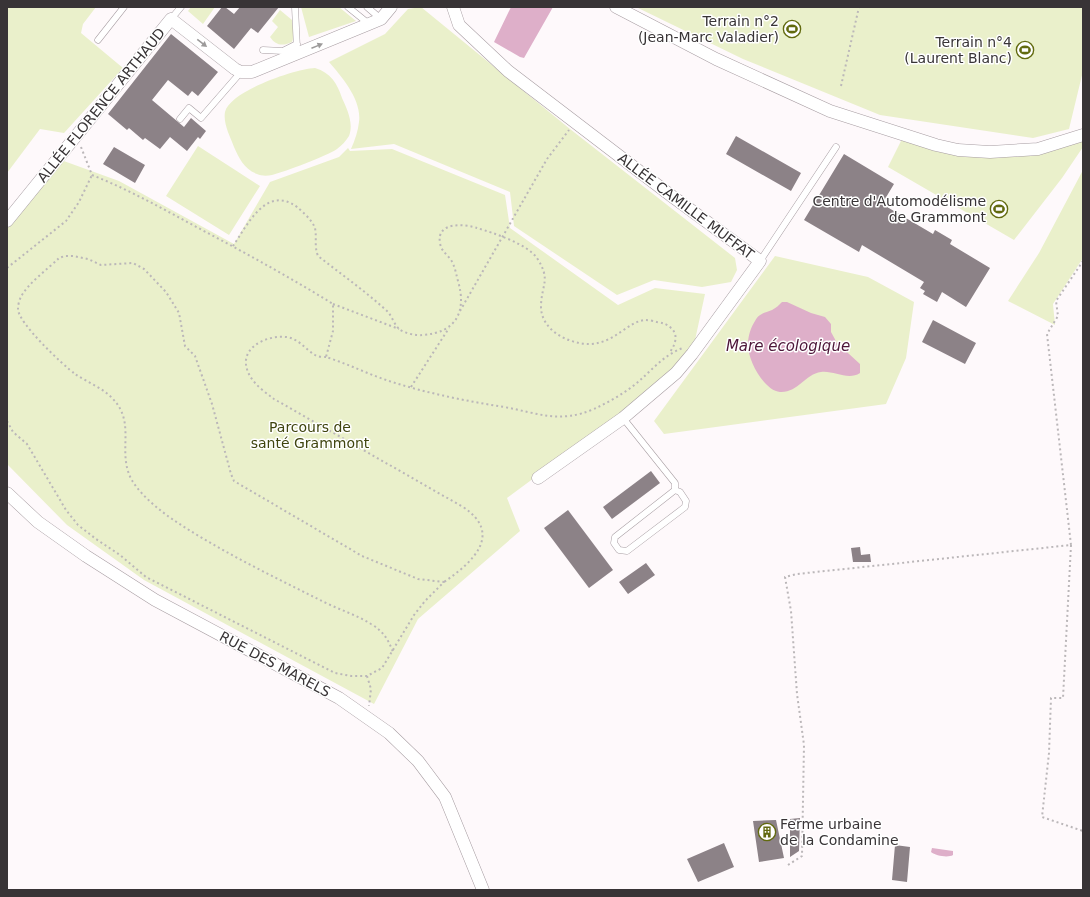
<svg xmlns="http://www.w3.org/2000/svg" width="1090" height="897" font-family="'DejaVu Sans',sans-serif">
	<rect width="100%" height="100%" fill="#fef9fb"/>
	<path fill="#eaf0cb" d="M7,7h89l-13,17 -2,9 42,35 -59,65 -24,-4 -33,44z
		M191,7h24l-12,17 -15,-13z
		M301,7h38l17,14 -47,16z
		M421,7l149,122 165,129 2,12 -6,12 -29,5 -48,-7 -37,15 -103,-69 -4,-34 -116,-48 -43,5c4,-9 7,-18 8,-27 3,-22 -17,-45 -30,-60l56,-28 23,-25z
		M636,7h447v64l-14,58 -36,9 -153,-23 -137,-56z
		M280,10l12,10 2,16 -2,6c-9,4 -16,4 -22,-5l8,-10 -6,-6z
		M315,68c16,5 22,15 27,30 5,11 12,25 7,38 -3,5 -7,9 -12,13 -10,7 -53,23 -65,26 -5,1 -11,1 -15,-1 -13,-5 -18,-16 -23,-27 -4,-11 -11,-23 -9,-35 5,-21 70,-43 90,-44z
		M902,139l134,15 47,-13v6l-21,31 -48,62 -126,-73z
		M198,146l62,40 -31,49 -63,-39z
		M348,148l2,3 42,-2 113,46 5,33 108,77 37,-17 50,6 -13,60 -16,19 -169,125 13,33 -102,88 -44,85 -230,-124 -77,-55 -60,-61v-238l54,-66 58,21 115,63 36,-62 69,-25z
		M1083,170v88l-30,46 2,21 -47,-24 31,-48z
		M775,256l93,21 46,25 -8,56 -20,46 -222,30 -10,-13z"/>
	<path fill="#deafc9" d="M511,7h42l-29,51 -4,-1 -26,-15z
		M782,302h5l24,11 14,4 6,7v8l6,11 23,21v9c-12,8 -27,-3 -39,-1 -16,2 -23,21 -41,20 -16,-1 -33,-33 -32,-48 0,-8 3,-17 7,-23 4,-8 10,-8 17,-11 4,-2 7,-5 10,-8z
		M932,848l21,3v4c-5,3 -17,1 -22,-3z"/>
	<path fill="#8c8287" d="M222,7h3l9,7 6,-7h39l-21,26 -7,-5 -17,21 -27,-23z
		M171,34l47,38 -20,24 -6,-5 -4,5 -20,-16 -16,20 32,27 7,-9 15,13 -6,8 -2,-2 -11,14 -17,-14 -10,12 -15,-11 -2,2 -14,-12 -2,2 -19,-16z
		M736,136l65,37 -10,18 -65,-37z
		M114,147l31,18 -10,18 -32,-19z
		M844,154l50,30 -12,20 51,30 2,-4 17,10 -2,4 40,24 -24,39 -24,-15 -5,10 -14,-8 2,-3 -5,-3 4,-6 -62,-37 -3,7 -55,-32z
		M933,320l43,23 -11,21 -43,-22z
		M651,471l9,12 -48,36 -9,-12z
		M568,510l45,60 -24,18 -45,-60z
		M860,547l1,8 9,-1 1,8h-18l-2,-14z
		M646,563l9,12 -27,19 -9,-12z
		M800,818l-1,33 -9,6v-38z
		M776,820l8,38 -25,4 -6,-41z
		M724,843l10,24 -36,15 -11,-23z
		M895,845l15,2 -3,35 -15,-2z"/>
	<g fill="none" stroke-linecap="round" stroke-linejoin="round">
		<defs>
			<path id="service" d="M295,7l2,42 3,4
				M348,7l21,17
				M367,7l14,12
				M171,19l10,-12
				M98,40l26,-33
				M263,50l20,1 14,-7
				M180,119l9,-11 12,10 40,-46
				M760,261l76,-114
				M623,418l52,65v7l-60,47 -1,6 5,7 8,1 58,-44 1,-6 -6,-9 -5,-2"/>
			<path id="minor" d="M453,7l6,18 49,46 161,123 91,67 -68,93 -16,19 -53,45 -85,60
				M616,7l100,52 114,52 106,34 22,5 32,2 48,-3 45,-14
				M7,221l164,-202 64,50 6,3h11l117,-48 12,-5 10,-12
				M7,493l31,29 48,34 69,44 184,98 50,35 29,28 27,36 38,93"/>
		</defs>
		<use href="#service" stroke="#a79da2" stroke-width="7"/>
		<use href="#minor" stroke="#a79da2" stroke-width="13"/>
		<path stroke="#bbb7b9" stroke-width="2" stroke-dasharray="2 3" stroke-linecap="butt" d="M841,86l18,-79
			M81,147l11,28c45,18 85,42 127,64 39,21 77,42 114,65v27l-7,26c22,7 42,17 63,24 37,12 77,20 115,26 34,6 55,17 90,2 15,-7 31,-16 44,-27 14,-12 27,-28 45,-34
			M233,246c14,-20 33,-62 64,-39 6,5 15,13 18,21 2,10 -1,18 3,28 23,18 47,35 69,55 5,5 7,13 12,18 5,4 17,7 23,6 34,-2 45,-23 36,-54 -2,-7 -3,-15 -7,-21 -4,-6 -10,-9 -11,-17 -4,-22 26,-19 37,-15 17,5 50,16 60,30 14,22 5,25 4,47 -1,25 27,39 49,39 25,-1 37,-22 55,-24 4,0 9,1 12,2 6,1 10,2 14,6 8,7 4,17 -1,24
			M7,268l59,-47 13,-19 13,-27
			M333,304l66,25
			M460,311l87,-152 22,-29
			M326,357c-3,0 -8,0 -11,-2 -10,-6 -17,-17 -29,-18 -22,-2 -51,13 -36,39 5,9 16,17 24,23l189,108c41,27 9,56 -19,75
			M411,387l38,-59
			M7,421l6,11 14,12 39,66 12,15 18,14 24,16 26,22 189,96 16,3h16l15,-8 32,-53 11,-14 19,-19 -26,-3 -56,-23 -128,-75 -3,-7 -19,-70 -17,-48 -10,-10 -6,-33 -13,-21 -22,-23 -11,-6 -32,2 -13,-6 -15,-3h-8l-6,2c-11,11 -32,26 -38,39 -2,3 -3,9 -3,12 0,14 45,56 57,65 12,8 28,14 38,25 22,23 6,49 16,75 6,17 31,37 46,47 47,31 99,56 149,81 16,8 33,13 47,22 12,7 17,15 22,28
			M1071,545l-8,153h-12l-2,55 -7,64 41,14
			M367,676l4,13 -2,17
			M788,865l14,-9 2,-111 -7,-51 -6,-83 -6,-34 12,-3 274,-29 -24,-211 11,-18 -2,-15 27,-40"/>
		<use href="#service" stroke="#fff" stroke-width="6"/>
		<use href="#minor" stroke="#fff" stroke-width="12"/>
	</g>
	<defs><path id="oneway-solid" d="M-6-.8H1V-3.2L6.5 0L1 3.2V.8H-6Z"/></defs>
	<g fill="#9c9a9a">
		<use href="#oneway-solid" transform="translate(202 43) rotate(38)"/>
		<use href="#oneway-solid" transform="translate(317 46) rotate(-22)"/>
	</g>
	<defs>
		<symbol id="stadium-ring" viewBox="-11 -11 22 22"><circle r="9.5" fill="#fff" stroke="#626a0f" stroke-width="1.5"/><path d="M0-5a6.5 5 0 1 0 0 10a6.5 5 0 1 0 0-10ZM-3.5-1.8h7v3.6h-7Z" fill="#626a0f"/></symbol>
		<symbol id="building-ring" viewBox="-11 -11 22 22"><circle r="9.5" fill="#fff" stroke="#626a0f" stroke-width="1.5"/><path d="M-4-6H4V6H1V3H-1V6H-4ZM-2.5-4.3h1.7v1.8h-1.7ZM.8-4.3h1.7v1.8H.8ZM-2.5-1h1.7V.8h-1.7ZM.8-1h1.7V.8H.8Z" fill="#626a0f"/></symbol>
	</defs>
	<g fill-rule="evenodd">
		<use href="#stadium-ring" x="782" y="19" width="20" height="20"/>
		<use href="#stadium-ring" x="1015" y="40" width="20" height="20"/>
		<use href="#stadium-ring" x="989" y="199" width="20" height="20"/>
		<use href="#building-ring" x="757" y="822" width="20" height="20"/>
	</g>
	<g text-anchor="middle" stroke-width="3" stroke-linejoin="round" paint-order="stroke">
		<g font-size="14" fill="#383436" stroke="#fff" text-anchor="end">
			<text x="779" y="26">Terrain n°2<tspan x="779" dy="16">(Jean-Marc Valadier)</tspan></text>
			<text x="1012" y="47">Terrain n°4<tspan x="1012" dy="16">(Laurent Blanc)</tspan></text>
			<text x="986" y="206">Centre d'Automodélisme<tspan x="986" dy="16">de Grammont</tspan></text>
			<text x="780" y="829" text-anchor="start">Ferme urbaine<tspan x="780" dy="16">de la Condamine</tspan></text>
		</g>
		<g font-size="14" fill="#383436" stroke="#fff">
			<text transform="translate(101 105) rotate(-51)" y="5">ALLÉE FLORENCE ARTHAUD</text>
			<text transform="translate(686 206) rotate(37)" y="5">ALLÉE CAMILLE MUFFAT</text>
			<text transform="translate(275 664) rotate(28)" y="5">RUE DES MARELS</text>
		</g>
		<g font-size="14" fill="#3f440e" stroke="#fff">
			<text x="310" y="432">Parcours de<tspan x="310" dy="16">santé Grammont</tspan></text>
		</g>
		<g font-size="15" font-style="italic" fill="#4d1639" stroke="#fff">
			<text x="788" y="351">Mare écologique</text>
		</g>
	</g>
	<rect width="1090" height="897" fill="none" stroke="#383436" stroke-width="16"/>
</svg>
